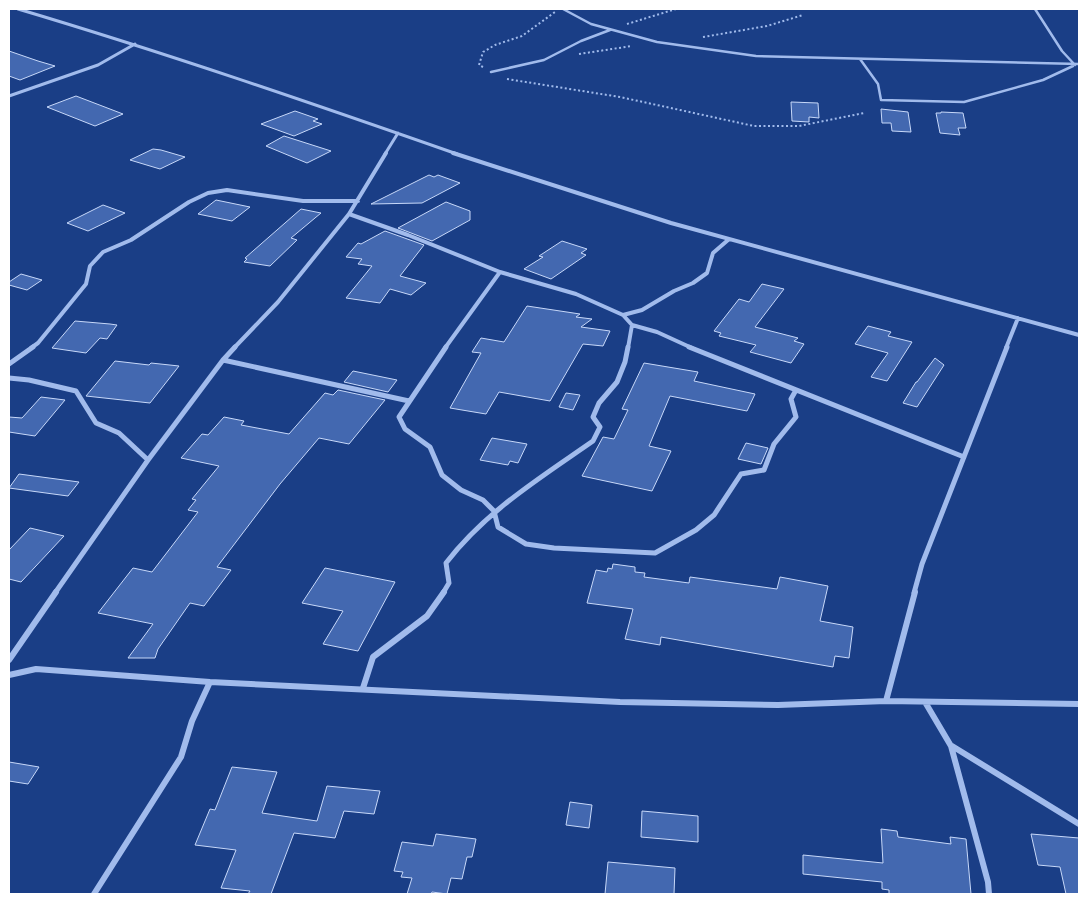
<svg xmlns="http://www.w3.org/2000/svg" width="1088" height="903" font-family="Lato,sans-serif">
	<rect width="100%" height="100%" fill="#1a3e86"/>
	<path fill="#4368b0" stroke="#c7d8f9" d="M9,51l29,10 17,5 -35,14 -11,-4z
		M76,96l47,18 -28,12 -48,-19z
		M791,102l27,1 1,15 -10,-1v5l-17,-1z
		M881,109l27,3 3,20 -19,-1 -1,-8h-9z
		M295,111l23,8 -5,2 9,3 -28,12 -33,-12z
		M941,112l22,1 3,15h-8l2,7 -20,-2 -4,-20h5z
		M284,136l47,15 -24,12 -41,-17z
		M153,149l8,1 24,7 -25,12 -30,-9z
		M429,175l5,2 4,-2 22,8 -38,20 -51,1z
		M216,200l34,7 -18,14 -34,-7z
		M446,202l24,9v9l-38,21 -34,-13z
		M103,205l22,8 -37,18 -21,-8z
		M301,209l20,4 -30,25 6,2 -27,26 -26,-4 3,-3 -2,-1z
		M385,231l39,14 -24,31 26,7 -15,12 -21,-6 -10,14 -34,-5 26,-32 -14,-2 4,-5 -16,-2 12,-14 3,1z
		M562,241l25,8 -6,4 5,2 -35,24 -27,-10 19,-12 -4,-1z
		M21,274l21,6 -15,10 -18,-5v-3z
		M762,284l22,5 -29,38 43,11 -4,3 10,3 -13,19 -41,-11 6,-7 -37,-9 2,-3 -7,-2 25,-32 10,3z
		M527,306l53,8 -4,3 16,2 -11,8 29,4 -7,15 -20,-2 -33,57 -51,-9 -13,22 -36,-6 31,-55 -9,-1 9,-14 23,4z
		M75,321l35,3 7,1 -10,14 -7,-1 -14,15 -34,-5z
		M868,326l23,6 -3,4 24,6 -25,39 -16,-4 17,-24 -33,-9z
		M935,358l9,7 -27,42 -14,-4 13,-21h1z
		M115,361l34,4 2,-2 28,3 -29,37 -64,-7z
		M644,363l54,9 -4,9 61,13 -8,17 -77,-15 -21,50 22,5 -19,40 -70,-15 21,-39 11,2 14,-29 -6,-1z
		M353,371l44,9 -9,12 -44,-10z
		M338,390l47,10 -36,44 -30,-6 -39,46 -63,83 14,3 -27,36 -14,-3 -32,46 -3,9h-27l25,-34 -55,-11 35,-45 19,4 46,-60 -10,-2 8,-10 -4,-1 27,-33 -38,-8 21,-24 6,1 16,-18 20,4 -3,4 48,9 36,-41 8,2z
		M566,393l14,2 -7,15 -14,-3z
		M41,397l24,3 -30,36 -26,-4v-15l13,1z
		M492,438l35,6 -9,19 -8,-2 -2,4 -28,-5z
		M746,443l22,5 -7,16 -23,-5z
		M19,474l60,8 -11,14 -59,-8z
		M30,528l34,8 -43,46 -12,-3v-29z
		M613,564l22,3v5l10,1 -1,4 45,6 1,-6 87,12 3,-12 48,9 -8,35 33,6 -4,31 -14,-2 -2,11 -172,-30 -1,8 -35,-6 8,-30 -46,-6 9,-33 11,2 1,-4 4,1z
		M325,568l70,14 -37,69 -35,-7 20,-33 -41,-8z
		M9,762l30,5 -11,17 -19,-3z
		M232,767l45,5 -15,41 55,8 10,-35 53,5 -6,23 -30,-3 -9,27 -41,-5 -23,61h-23l2,-3 -29,-3 15,-38 -41,-5 15,-36 5,1z
		M570,802l22,3 -3,23 -23,-3z
		M642,811l56,5v26l-57,-5z
		M881,829l16,2 1,6 53,7 -1,-7 16,2 5,55h-82v-4l-7,-1v-7l-79,-8v-19l80,8z
		M436,834l40,5 -4,18h-5l-5,22 -11,-1 -4,16 -15,-2 -1,2h-24l5,-16 -11,-1 2,-5 -9,-1 8,-29 31,4z
		M1031,834l48,4v56h-13l-6,-27 -22,-2z
		M608,862l67,6 -1,26h-69z"/>
	<g fill="none" stroke-linecap="round" stroke-linejoin="round">
		<path stroke="#a1bbec" stroke-width="2" stroke-dasharray="2 2.5" stroke-linecap="butt" d="M627,24l49,-15
			M703,37l64,-11 36,-11
			M579,54l53,-8
			M483,67l-4,-2 4,-13 12,-7 27,-9 33,-24
			M507,79l113,18 134,29h45l65,-13"/>
		<path stroke="#a1bbec" stroke-width="2.5" d="M563,9l28,15 66,18 99,14 323,8
			M1035,9l27,42 13,14
			M860,59l18,25 3,16 83,2 79,-22 30,-14
			M491,72l53,-12 37,-19 29,-11"/>
		<path stroke="#a1bbec" stroke-width="3" d="M18,9c148,44 293,94 439,145
			M9,96l89,-31 37,-21
			M385,154l13,-21"/>
		<path stroke="#a1bbec" stroke-width="4" d="M453,153l218,70 408,112
			M349,214l59,21 92,37 76,22 47,21 9,10 25,7 35,16
			M623,315l19,-5 32,-19 19,-8 14,-10 6,-20 15,-13
			M31,348l7,-5 48,-59 4,-18 13,-14 28,-12 58,-38 19,-9 19,-3 76,11h55
			M234,348l44,-46 71,-88 37,-61
			M445,348l55,-76
			M628,348l4,-23
			M1006,348l12,-30"/>
		<path stroke="#a1bbec" stroke-width="5" d="M446,347l-47,70 6,12 25,18 12,28 19,15 22,10 11,11 4,16 28,17 28,4 101,5 41,-23 18,-15 27,-41 23,-4 10,-26 22,-27 -5,-18 5,-9
			M689,347l275,110
			M223,360l186,41
			M9,364l24,-17
			M9,378l20,2 47,11 20,32 23,10 29,27
			M55,593l93,-133 75,-100 12,-13
			M443,593l6,-10 -3,-20c40,-52 94,-85 147,-122l7,-14 -7,-10 6,-14 18,-21 8,-20 3,-15
			M914,593l8,-29 85,-217"/>
		<path stroke="#a1bbec" stroke-width="6" d="M9,660l47,-68
			M9,675l27,-6 174,13 410,20 158,3 108,-4 193,3
			M363,688l10,-31 54,-41 17,-24
			M886,701l29,-109
			M925,702l26,44 37,136 1,12
			M952,746l127,78
			M94,894l87,-137 11,-36 18,-39"/>
	</g>
	<rect width="1088" height="903" fill="none" stroke="#ffffff" stroke-width="20"/>
</svg>
